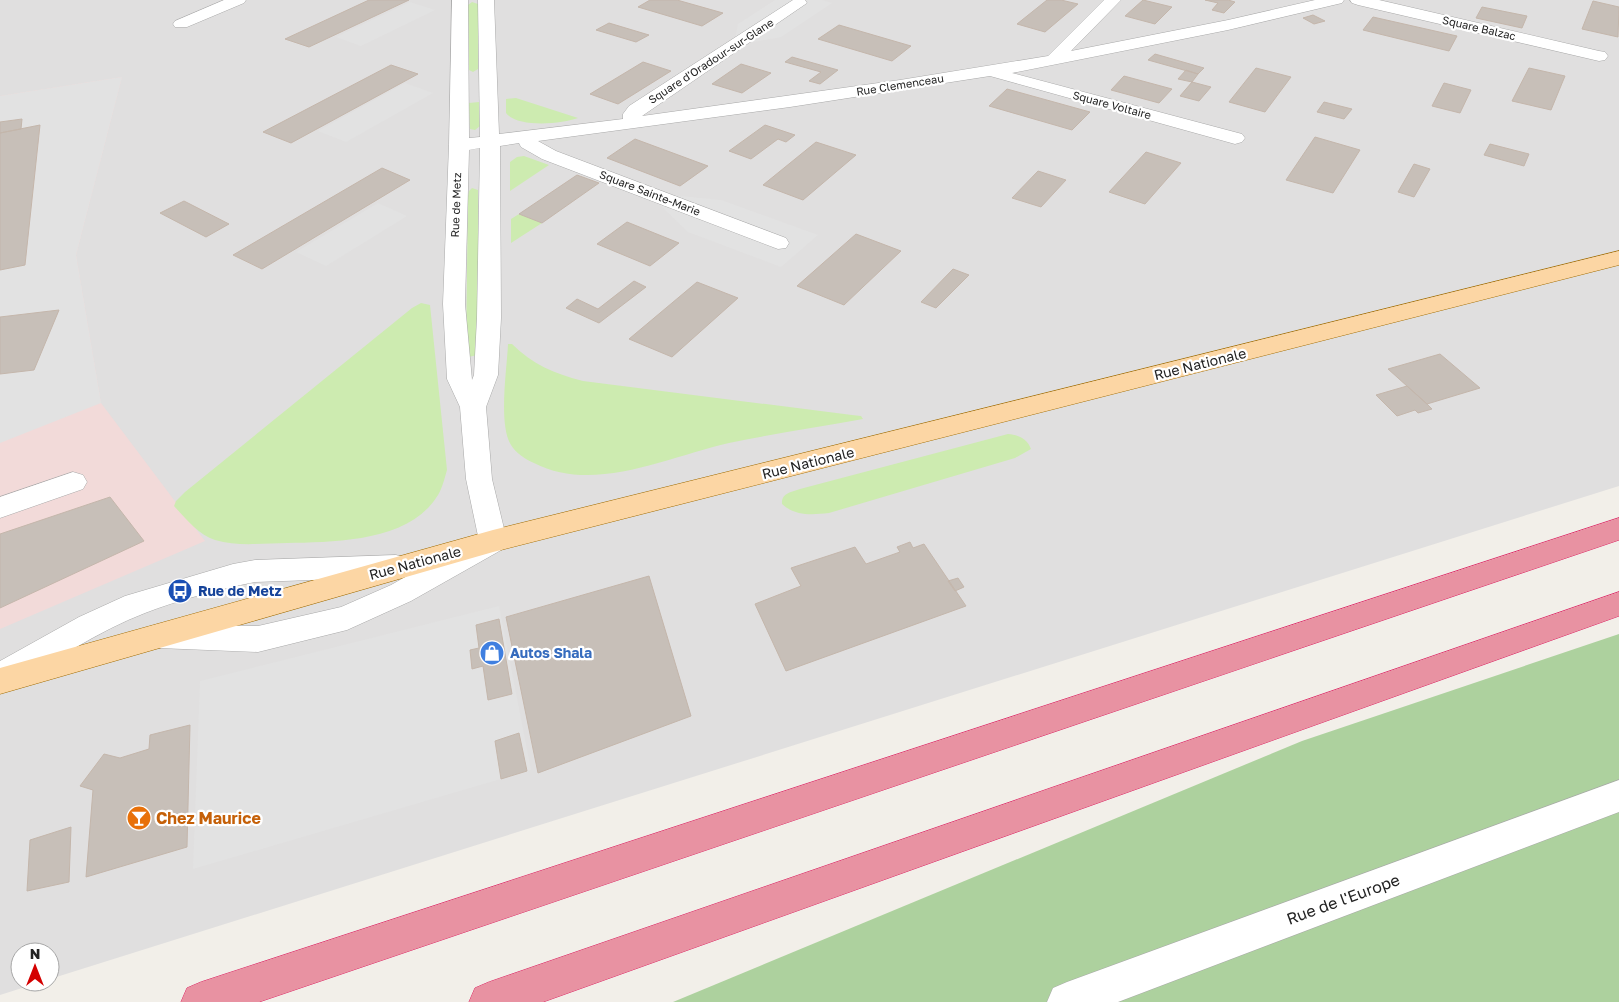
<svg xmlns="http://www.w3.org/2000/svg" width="1619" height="1002" font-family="'Golos Text',sans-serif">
	<rect width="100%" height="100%" fill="#f2efe9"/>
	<path fill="#e0dfdf" d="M0,0h1619v486l-1569,493v-27h-30v30h21l-41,13z"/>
	<path fill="#f2dad9" d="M122,77l-46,178 25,148 104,138 -205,88v-533z"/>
	<path fill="#cdebb0" d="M472,2l6,2v65l-5,3 -4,-2 -1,-65z
		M516,98l62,20c-16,6 -61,10 -72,-5v-14z
		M479,102l1,24 -5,4 -5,-1 -1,-26z
		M524,156l25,9 -39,26v-29l7,-5z
		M472,188l6,2v165l-10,2 -2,-8 2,-153 1,-5z
		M519,214l23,9 -31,20v-24z
		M421,303l9,2 17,165c-3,10 -5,20 -11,28 -29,44 -102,44 -149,45 -23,0 -49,4 -72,-3 -16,-5 -30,-22 -41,-34l2,-5 9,-9 227,-184z
		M508,344h4c20,20 43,30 71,37l269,34 9,1 2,3c-45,8 -90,15 -134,24 -62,14 -135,51 -195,20 -9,-4 -18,-10 -23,-18 -13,-21 -4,-76 -3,-101z
		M1008,434c10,1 19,4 23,15l-16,9 -186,55c-18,2 -34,3 -47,-9 -1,-11 10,-12 18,-15z"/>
	<path fill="#add19e" d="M1619,634v368h-946l629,-261z"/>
	<path fill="#e2e2e2" d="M775,0h47l10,3 -51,34 -33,6 -13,-3 3,-16z
		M410,2l25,8 -74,36 -25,-9z
		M122,77l-46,178 25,148 -101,40v-173l25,-5 15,-139 -40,7v-37z
		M405,83l28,10 -87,49 -28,-11z
		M670,195l51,5 97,35 -37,32 -93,-35 -29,-28z
		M378,203l29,13 -81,50 -30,-14z
		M499,606l32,164 -338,99 7,-188z"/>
	<path fill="#c7bfb8" stroke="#c4b6ab" d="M369,0h40l-100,47 -24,-8z
		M650,0h27l46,13 -21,13 -64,-19z
		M1047,0h14l17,4 -33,28 -28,-8z
		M1143,0l29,7 -17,17 -30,-8z
		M1205,0h23l7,2 -11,11 -12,-3 6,-7z
		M1593,1l26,6 -1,30 -36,-8z
		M1482,7l45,9 -5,12 -46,-10z
		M1313,15l12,6 -11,3 -11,-6z
		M1373,17l84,19 -8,15 -86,-21z
		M609,23l40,12 -13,7 -40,-12z
		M839,25l72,21 -19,15 -74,-22z
		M1155,54l49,14 -6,6 -50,-14z
		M792,57l46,13 -18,14 -11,-3 12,-9 -36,-10z
		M643,62l28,9 -53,33 -28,-10z
		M741,64l30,9 -29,20 -30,-9z
		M391,65l27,9 -127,69 -28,-11z
		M1256,68l35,9 -26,35 -36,-10z
		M1529,68l36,8 -14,34 -39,-9z
		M1186,70l12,4 -6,8 -14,-3z
		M1124,76l48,13 -13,14 -48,-13z
		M1192,82l19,5 -12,14 -19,-5z
		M1444,83l27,7 -11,23 -28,-7z
		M1007,89l83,23 -18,18 -83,-24z
		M1324,102l28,7 -8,10 -27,-7z
		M22,119l-1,10 -21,4v-11z
		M40,125l-15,140 -25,5v-137z
		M765,125l30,10 -9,7 -8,-3 -27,20 -22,-8z
		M1315,137l45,13 -27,43 -47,-13z
		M635,139l73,27 -28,20 -73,-28z
		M816,142l40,13 -53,45 -40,-15z
		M1490,144l39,10 -5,12 -40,-11z
		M1146,152l35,11 -36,41 -36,-12z
		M1414,164l16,5 -16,28 -16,-5z
		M382,168l28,12 -148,89 -29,-14z
		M1038,171l28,9 -25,27 -29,-9z
		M577,175l22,8 -57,40 -23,-9z
		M184,201l45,23 -23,13 -46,-24z
		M627,222l52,21 -29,23 -53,-22z
		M856,234l45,17 -57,54 -47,-19z
		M953,269l16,6 -33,33 -15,-6z
		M634,281l12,6 -47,36 -33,-15 11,-9 21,10z
		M697,282l41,16 -66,59 -43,-18z
		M59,310l-25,60 -34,4v-57z
		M1440,354l40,34 -53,16 -39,-35z
		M1407,386l20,18 5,5 -14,4 -3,-3 -18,6 -21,-21z
		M110,497l34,44 -144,67v-74z
		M910,542l3,6 11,-4 42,62 -180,65 -31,-67 46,-18 -10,-18 64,-21 11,17 34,-12 -3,-5z
		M649,576l42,140 -153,57 -32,-156z
		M958,578l6,9 -9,4 -7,-10z
		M499,619l13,75 -24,6 -5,-34 -11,3 -2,-19 9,-2 -3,-23z
		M190,725l-3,122 -101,30 7,-87 -13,-4 24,-32 16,4 29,-9 1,-14z
		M519,733l8,38 -26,8 -6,-38z
		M71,827l-2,55 -42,9 3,-51z"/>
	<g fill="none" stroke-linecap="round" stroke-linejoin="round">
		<defs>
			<path id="minor" d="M224,0h22l-2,3 -57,24h-12l-2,-3 2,-3z
				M452,0h16l1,138 11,-1 -2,-137h16l5,134 124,-15v-5l6,-8 164,-106h12l2,3 -165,113 258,-36 148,-24 56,-56h17l-50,51 157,-31 87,-20h29l-2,3 -114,27 -216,43 230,61 3,4 -3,4 -7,2 -245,-68 -200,31 -252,34 18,10 230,87 3,5 -3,5 -8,1 -236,-90 -21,-12 -2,-4 -19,3 1,172 -3,57 -12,32 6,72 15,62 -4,8 -92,52 -64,29 -89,22 -99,-4 -11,-3 -4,-9 4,-9 11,-3 99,2 83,-19 50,-22 87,-49 -12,-57 -6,-72 -13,-28 -4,-75 6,-159zM480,148l-3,170 -3,57 -2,5 -7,-76 4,-154z
				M1350,0h29l220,51 6,1 3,4 -3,4 -6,1 -241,-56 -6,-2z
				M73,472l10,3 4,7 -4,7 -83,29v-21z
				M396,555l10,3 5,8 -5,8 -10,3 -141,5c-35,7 -77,18 -110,31 -47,18 -90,48 -134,72l-11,4v-28l79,-44 46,-21 108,-32 22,-4z
				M1619,780v32l-501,190h-71l6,-14 14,-6z"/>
			<path id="major" d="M1619,251v14l-1126,287 -493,142v-26l493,-138z"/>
			<path id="highway" d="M1619,518v22l-1360,462h-78l6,-14 14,-6z
				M1619,592v24l-1076,386h-74l6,-14 14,-6z"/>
		</defs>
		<use href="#minor" stroke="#a9a9a9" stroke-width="1"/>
		<use href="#major" stroke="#a06b00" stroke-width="1"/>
		<use href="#highway" stroke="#dc2a67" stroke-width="1"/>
		<use href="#minor" fill="#fff" fill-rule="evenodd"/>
		<use href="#major" fill="#fcd6a4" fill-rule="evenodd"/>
		<use href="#highway" fill="#e892a2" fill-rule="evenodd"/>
	</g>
	<defs>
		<symbol id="bus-disc" viewBox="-11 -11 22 22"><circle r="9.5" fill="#1a4fb4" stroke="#fff"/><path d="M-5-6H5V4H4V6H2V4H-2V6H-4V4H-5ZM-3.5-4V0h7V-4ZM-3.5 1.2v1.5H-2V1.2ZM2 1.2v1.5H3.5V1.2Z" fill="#fff"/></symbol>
		<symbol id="shop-disc" viewBox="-11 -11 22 22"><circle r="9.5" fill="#3f7fe0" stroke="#fff"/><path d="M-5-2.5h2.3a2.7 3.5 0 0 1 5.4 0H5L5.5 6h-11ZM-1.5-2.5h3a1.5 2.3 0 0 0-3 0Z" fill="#fff"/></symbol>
		<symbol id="bar-disc" viewBox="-11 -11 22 22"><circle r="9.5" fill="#e8710a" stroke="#fff"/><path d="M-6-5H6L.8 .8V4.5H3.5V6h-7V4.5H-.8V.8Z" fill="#fff"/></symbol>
	</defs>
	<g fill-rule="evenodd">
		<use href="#bus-disc" x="166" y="577" width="28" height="28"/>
		<use href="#shop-disc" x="478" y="639" width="28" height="28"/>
		<use href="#bar-disc" x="125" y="804" width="28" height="28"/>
	</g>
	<g text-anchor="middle" stroke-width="4.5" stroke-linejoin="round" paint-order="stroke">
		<g font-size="11" fill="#222" stroke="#fff">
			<text transform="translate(1479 28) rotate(13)" y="4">Square Balzac</text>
			<text transform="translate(711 61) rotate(-33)" y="4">Square d'Oradour-sur-Glane</text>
			<text transform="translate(900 85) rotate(-9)" y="4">Rue Clemenceau</text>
			<text transform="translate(1112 105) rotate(15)" y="4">Square Voltaire</text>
			<text transform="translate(650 193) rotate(21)" y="4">Square Sainte-Marie</text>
			<text transform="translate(456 205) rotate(-88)" y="4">Rue de Metz</text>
		</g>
		<g font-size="14" fill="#222" stroke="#fff">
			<text transform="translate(1200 364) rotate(-14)" y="5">Rue Nationale</text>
			<text transform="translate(808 463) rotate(-14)" y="5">Rue Nationale</text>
			<text transform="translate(415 563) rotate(-15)" y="5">Rue Nationale</text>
		</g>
		<g font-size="14" font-weight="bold" fill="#164399" stroke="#fff" text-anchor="start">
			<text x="198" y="596">Rue de Metz</text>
		</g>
		<g font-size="14" font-weight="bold" fill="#366cbe" stroke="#fff" text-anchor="start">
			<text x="510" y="658">Autos Shala</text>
		</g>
		<g font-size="16" font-weight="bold" fill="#c56008" stroke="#fff" text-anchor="start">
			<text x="156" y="824">Chez Maurice</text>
		</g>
		<g font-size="16" fill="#222" stroke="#fff">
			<text transform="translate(1343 899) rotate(-20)" y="6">Rue de l'Europe</text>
		</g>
	</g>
	<g transform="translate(35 967)"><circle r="24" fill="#ffffff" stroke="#a7a7a7"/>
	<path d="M0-4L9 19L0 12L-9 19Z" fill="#d40000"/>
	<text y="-8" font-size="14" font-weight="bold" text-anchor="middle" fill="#222222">N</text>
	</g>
</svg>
